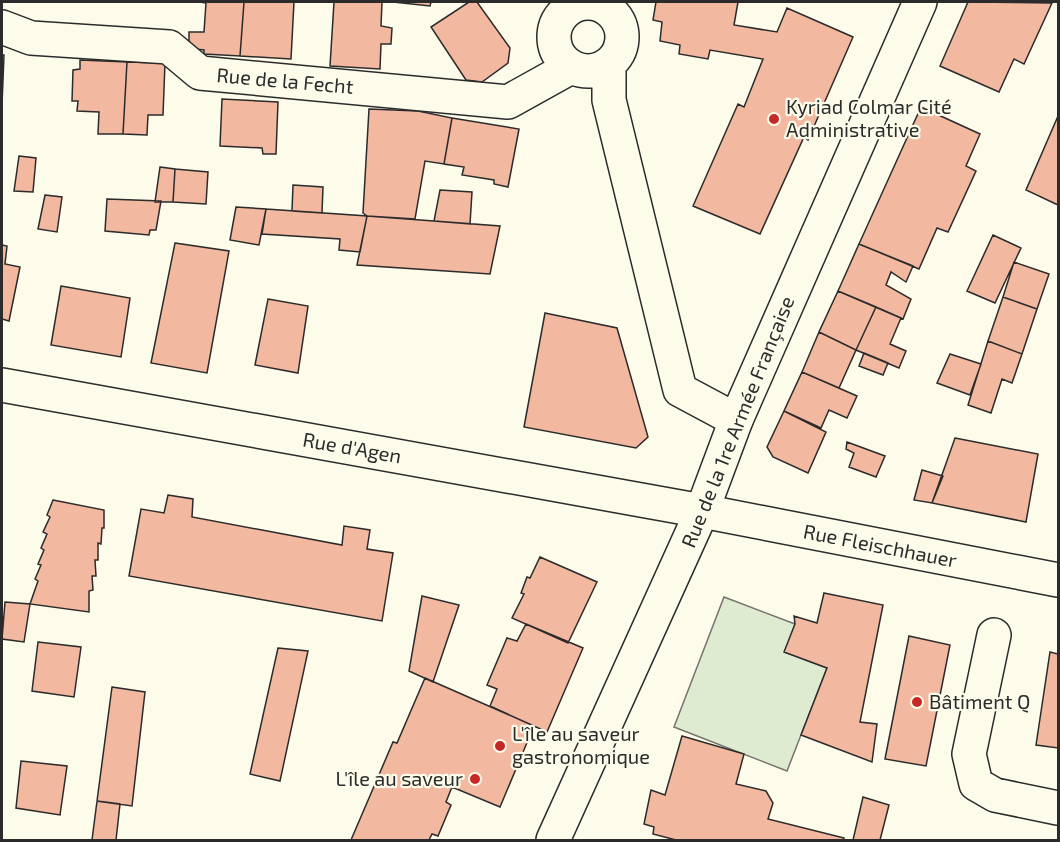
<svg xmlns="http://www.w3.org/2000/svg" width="1060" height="842" font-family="'Exo 2',sans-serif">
	<rect width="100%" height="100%" fill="#fdfbea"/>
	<path fill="#deebd1" stroke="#74746e" stroke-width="1.5" d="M724,597l71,27 -10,28 42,16 -40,103 -113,-44z"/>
	<path fill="#f2b8a0" stroke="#2b2b2b" stroke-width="1.5" d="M200,2h44l-4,54 -36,-2v-4l-10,-1 -5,-8v-9h15l2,-29z
		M244,2h50l-3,57 -51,-3z
		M334,2h48l-1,24 11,2 -1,16h-10l-1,25 -50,-3z
		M393,2h38l-1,4z
		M469,2h8l33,46 -2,15 -26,19 -16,-2 -35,-53z
		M656,2h82l-4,23 43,7 10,-24 66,29 -45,103 -4,-3 -44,97 -67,-28 45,-102 6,3 19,-48 -53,-9 -2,9 -29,-5 1,-9 -20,-4 2,-19 -9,-2z
		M968,2l84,1 -28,61 -10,-5 -15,33 -59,-26z
		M2,55h2l-2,50z
		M80,60l47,2 -4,72h-25l1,-22 -22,-1 1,-10h-6l1,-31 7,-1z
		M127,62l38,1 -2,52h-15l-1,20 -24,-1z
		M222,99l56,3 -2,52h-13l-1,-6 -42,-2z
		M921,107l59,27 -14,32 10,5 -28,61 -11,-4 -18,41 -60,-25z
		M369,109l49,2 34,7 -8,46 -19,-3 -10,58 -48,-3 -4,-3z
		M1058,116v89l-32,-15z
		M452,118l67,11 -11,58 -14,-3v-4l-32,-5 2,-8 -20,-3z
		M19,156l17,2 -3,34 -19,-1z
		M160,167l15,2 -2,33h-18z
		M175,169l33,3 -2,32 -33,-2z
		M293,185l30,2 -1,26 -30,-2z
		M440,190l32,2 -2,32 -36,-3z
		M45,195l17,2 -5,35 -19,-3z
		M107,199l54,2 -5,29h-6l-1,5 -44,-4z
		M236,207l30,2 -7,36 -29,-5z
		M266,209l101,7 -7,36 -21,-2 1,-11 -78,-5z
		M367,216l133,10 -10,48 -133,-9z
		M993,235l28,13 -26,55 -28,-12z
		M175,243l54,8 -22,122 -56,-10z
		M859,244l54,22 -7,16 -15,-10 -5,13 25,14 -8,20 -65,-28z
		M2,245l5,1 -2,18 15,3 -11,54 -7,-2z
		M1014,262l35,12 -12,35 -34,-12z
		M61,286l69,12 -9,59 -70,-12z
		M838,291l38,16 -20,43 -37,-18z
		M1003,297l34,12 -15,45 -34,-13z
		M268,299l40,7 -10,67 -43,-8z
		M876,307l25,11 -11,26 16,7 -7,17 -43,-18z
		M545,313l72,15 31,109 -12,11 -112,-21z
		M819,332l37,18 -17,38 -37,-16z
		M988,341l34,13 -10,29 -10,-4 -11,34 -23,-8z
		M864,353l24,10 -5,12 -24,-9z
		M950,354l31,10 -11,31 -33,-12z
		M802,372l55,24 -10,22 -18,-8 -8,18 -37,-17z
		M784,411l42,21 -18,41 -35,-16 -6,-10z
		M955,438l83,16 -12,68 -94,-19z
		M847,442l38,14 -9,21 -27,-10 5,-14 -8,-4z
		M922,470l21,6 -11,27 -18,-3z
		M168,495l25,4 -1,18 150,28 2,-19 26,4 -3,19 26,4 -11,68 -253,-45 12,-67 23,4z
		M53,500l51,10v18h-2l-1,16 -3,-1v17h-3l1,16h-4l1,14 -4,1v21l-59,-8 8,-23 -3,-2 6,-14 -3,-1 6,-14 -3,-2 6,-14 -4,-2 7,-15 -3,-2z
		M540,557l57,25 -29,61 -56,-25 12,-24 -3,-1 6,-16 3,1z
		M824,593l59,12 -23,117 17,2 -5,38 -71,-27 26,-67 -43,-16 11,-28 -1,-8 23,7z
		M422,596l37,9 -26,77 -24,-11z
		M5,602l25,2 -6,38 -22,-3z
		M526,624l57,24 -36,84 -57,-26 7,-17 -10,-4 20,-47 10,3z
		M909,636l41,9 -24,121 -41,-7z
		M38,642l43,5 -7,50 -42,-6z
		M278,648l30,3 -28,130 -30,-7z
		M1050,652l8,2v94l-22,-3z
		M425,678l109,48 -34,81 -48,-20 -6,15 5,3 -13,31 -6,-2 -3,6h-78l42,-98 4,1z
		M112,687l33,5 -13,114 -35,-5z
		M682,736l62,18 -8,30 30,7 7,12 -5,16 76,19 -1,2h-167l-23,-6 1,-7 -10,-3 7,-34 14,5z
		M21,761l46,5 -7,49 -44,-7z
		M863,797l26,8 -9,35h-27z
		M97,801l23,3 -4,36h-24z"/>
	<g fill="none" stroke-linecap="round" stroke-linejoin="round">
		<defs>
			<path id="minor" d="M554 37a34 34 0 1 1 68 0a34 34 0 1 1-68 0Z
				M2,27l29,11 138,9 31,26 308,29 63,-35
				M609,64v36l71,290 56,30
				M2,385l700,126 356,69
				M994,635l-25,119 7,30 19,11 63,13"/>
			<path id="major" d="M553,840l149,-329 34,-91 184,-418"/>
		</defs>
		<use href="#minor" stroke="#2b2b2b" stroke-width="36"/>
		<use href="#major" stroke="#2b2b2b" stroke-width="36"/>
		<use href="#minor" stroke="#fdfbea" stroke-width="33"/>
		<use href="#major" stroke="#fdfbea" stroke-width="33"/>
	</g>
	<g fill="#c62828" stroke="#fdfbea" stroke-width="2">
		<circle cx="774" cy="119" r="6"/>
		<circle cx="917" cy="702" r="6"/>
		<circle cx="500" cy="746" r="6"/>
		<circle cx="475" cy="779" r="6"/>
	</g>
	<g text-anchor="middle" stroke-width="4.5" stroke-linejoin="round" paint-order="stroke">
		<g font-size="20" fill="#2b2b2b" stroke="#fdfbea">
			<text transform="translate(285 81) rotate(5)" y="7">Rue de la Fecht</text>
			<text transform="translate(738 422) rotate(-68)" y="7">Rue de la 1re Armée Française</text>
			<text transform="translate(352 448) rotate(10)" y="7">Rue d'Agen</text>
			<text transform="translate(880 546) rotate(11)" y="7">Rue Fleischhauer</text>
		</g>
		<g font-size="20" fill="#2b2b2b" stroke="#fdfbea" text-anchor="start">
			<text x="786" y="114">Kyriad Colmar Cité<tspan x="786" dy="23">Administrative</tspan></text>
			<text x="929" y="709">Bâtiment Q</text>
			<text x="512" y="741">L'île au saveur<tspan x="512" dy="23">gastronomique</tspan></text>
			<text x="463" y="786" text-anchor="end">L'île au saveur</text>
		</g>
	</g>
	<rect width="1060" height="842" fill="none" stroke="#2b2b2b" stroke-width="6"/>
</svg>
